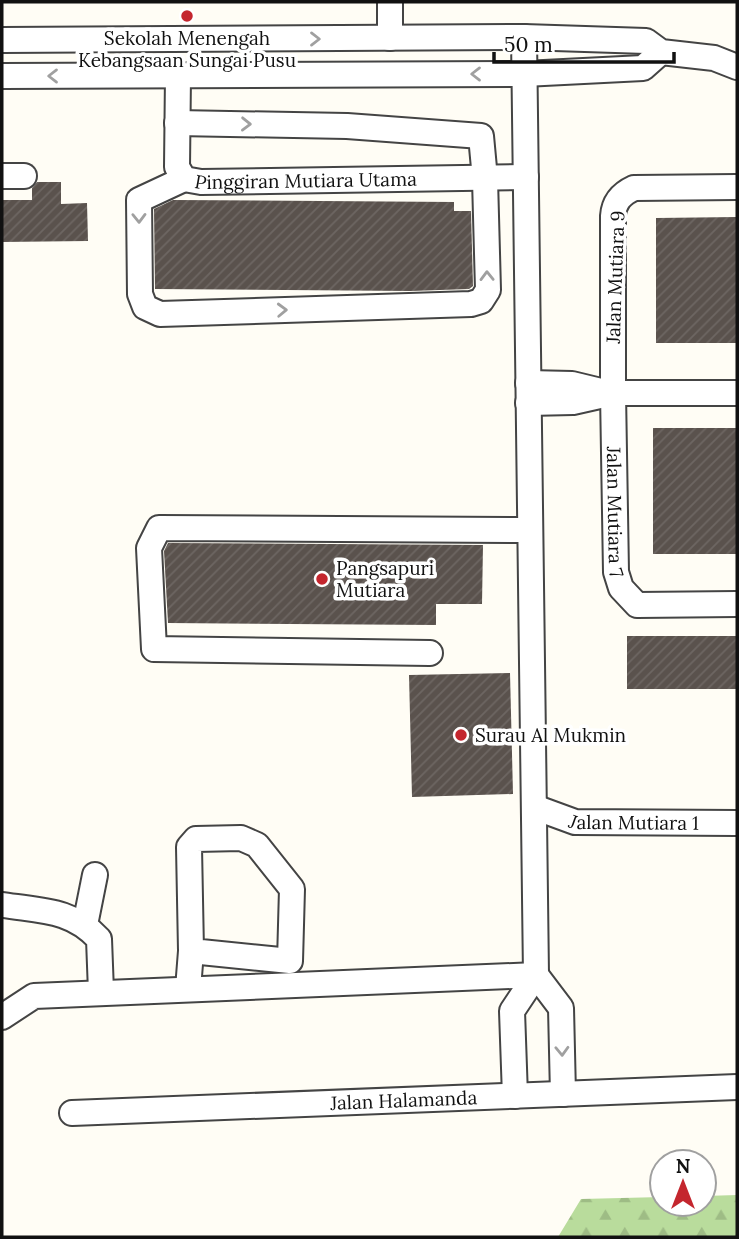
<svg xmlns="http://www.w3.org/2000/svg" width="739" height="1239" font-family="Lora,serif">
	<defs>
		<pattern id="forest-firs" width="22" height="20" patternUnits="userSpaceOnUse" patternTransform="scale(1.75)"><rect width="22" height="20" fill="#b9dc9c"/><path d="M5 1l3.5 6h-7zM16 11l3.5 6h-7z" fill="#9ebc85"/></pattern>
		<pattern id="building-hatch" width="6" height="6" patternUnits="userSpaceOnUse" patternTransform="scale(1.75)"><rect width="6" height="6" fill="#5a524d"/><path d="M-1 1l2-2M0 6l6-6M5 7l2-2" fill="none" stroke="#6d6662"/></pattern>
	</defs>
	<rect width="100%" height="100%" fill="#fffdf5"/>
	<path fill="url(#forest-firs)" d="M737,1195v42h-179l23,-38 81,-2v7h42v-8z"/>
	<path fill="url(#building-hatch)" d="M37,182h24v22l26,-1 1,38 -86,1v-42h30v-12z
		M173,200l281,2v9h17l2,75 -4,3 -58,2 -256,-2 -1,-80z
		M737,217v126h-81v-125z
		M653,428h84v126h-84z
		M168,543l315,2 -1,59h-46v21l-268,-2 -4,-72z
		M627,636h110v53h-110z
		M510,673l3,121 -101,3 -3,-122z"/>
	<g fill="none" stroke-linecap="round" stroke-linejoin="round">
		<defs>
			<g id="minor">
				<path d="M390,2v36"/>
				<path d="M2,40l522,-3 122,4 15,11 53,6 23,9"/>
				<path id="s1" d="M178,75l-1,92 7,12 17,3 325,-5"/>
				<path d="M2,76l522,-2 119,-6 18,-16"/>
				<path d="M177,123l170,3 134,10 4,43 3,111 -7,11 -10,3 -311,10 -15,-7 -5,-13 -1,-94 45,-21"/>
				<path d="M2,176h22"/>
				<path id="s2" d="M737,187l-103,1c-13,6 -20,14 -21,28v177l3,179 5,16 16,17 100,-1"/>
				<path d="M528,383l44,1 33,8"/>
				<path d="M528,403l45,-1 40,-9h124"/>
				<path d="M430,653l-276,-4 -5,-101 10,-20 371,2"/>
				<path id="s3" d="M534,807l41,15 162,1"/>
				<path d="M3,905c38,6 68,4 96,34l2,53"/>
				<path d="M85,925l10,-50"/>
				<path d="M536,975l25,33 2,86"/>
				<path d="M188,989l3,-38 -2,-104 7,-8 45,-1 16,7 35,44 -2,72 -99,-10"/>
				<path d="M2,1017l32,-21 502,-21"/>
				<path d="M515,1096l-3,-85 24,-36 -12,-938"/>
				<path id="s4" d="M72,1113l665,-26"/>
			</g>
		</defs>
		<use href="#minor" stroke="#444" stroke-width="28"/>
		<use href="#minor" stroke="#fff" stroke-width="24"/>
	</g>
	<defs><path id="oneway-chevron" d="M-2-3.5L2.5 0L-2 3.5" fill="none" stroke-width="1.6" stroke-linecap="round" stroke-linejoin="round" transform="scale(1.75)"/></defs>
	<g stroke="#a0a0a0">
		<use href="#oneway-chevron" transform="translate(315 39)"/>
		<use href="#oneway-chevron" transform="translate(476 74) rotate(180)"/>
		<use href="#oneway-chevron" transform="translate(53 76) rotate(180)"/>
		<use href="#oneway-chevron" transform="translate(246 124) rotate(1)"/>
		<use href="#oneway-chevron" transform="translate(139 218) rotate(89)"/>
		<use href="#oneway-chevron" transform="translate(487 276) rotate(-91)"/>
		<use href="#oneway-chevron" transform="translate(282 310) rotate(-2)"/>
		<use href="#oneway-chevron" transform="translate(562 1051) rotate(88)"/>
	</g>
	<g fill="#c4262e" stroke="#fff" stroke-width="2.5">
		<circle cx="187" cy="16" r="7"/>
		<circle cx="322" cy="579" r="7"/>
		<circle cx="461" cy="735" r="7"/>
	</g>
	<g text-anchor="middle" stroke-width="7" stroke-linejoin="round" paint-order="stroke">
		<g font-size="19" fill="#111" stroke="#fff" text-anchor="start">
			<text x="187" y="45" text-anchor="middle">Sekolah Menengah<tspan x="187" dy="22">Kebangsaan Sungai Pusu</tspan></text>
			<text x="336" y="575">Pangsapuri<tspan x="336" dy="22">Mutiara</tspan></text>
			<text x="475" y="742">Surau Al Mukmin</text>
		</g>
		<g font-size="19" fill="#111" stroke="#fff">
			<text dy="7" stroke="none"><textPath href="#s1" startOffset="228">Pinggiran Mutiara Utama</textPath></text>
			<text transform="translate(615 277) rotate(-88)" y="7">Jalan Mutiara 9</text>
			<text dy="7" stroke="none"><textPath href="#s2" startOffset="436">Jalan Mutiara 7</textPath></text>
			<text dy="7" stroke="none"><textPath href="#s3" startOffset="103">Jalan Mutiara 1</textPath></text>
			<text dy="7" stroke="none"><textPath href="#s4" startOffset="332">Jalan Halamanda</textPath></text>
		</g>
	</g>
	<rect width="739" height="1239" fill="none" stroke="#111111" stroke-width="7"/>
	<g transform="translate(683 1183)"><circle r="33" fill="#ffffff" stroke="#a0a0a0" stroke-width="2"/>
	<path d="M0-5L12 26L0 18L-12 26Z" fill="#c4262e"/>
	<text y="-10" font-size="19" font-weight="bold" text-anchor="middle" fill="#111111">N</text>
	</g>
	<path d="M494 52v10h180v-10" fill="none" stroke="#111111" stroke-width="3.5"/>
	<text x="504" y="52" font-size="21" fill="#111111" stroke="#ffffff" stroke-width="5" paint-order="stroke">50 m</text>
</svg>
